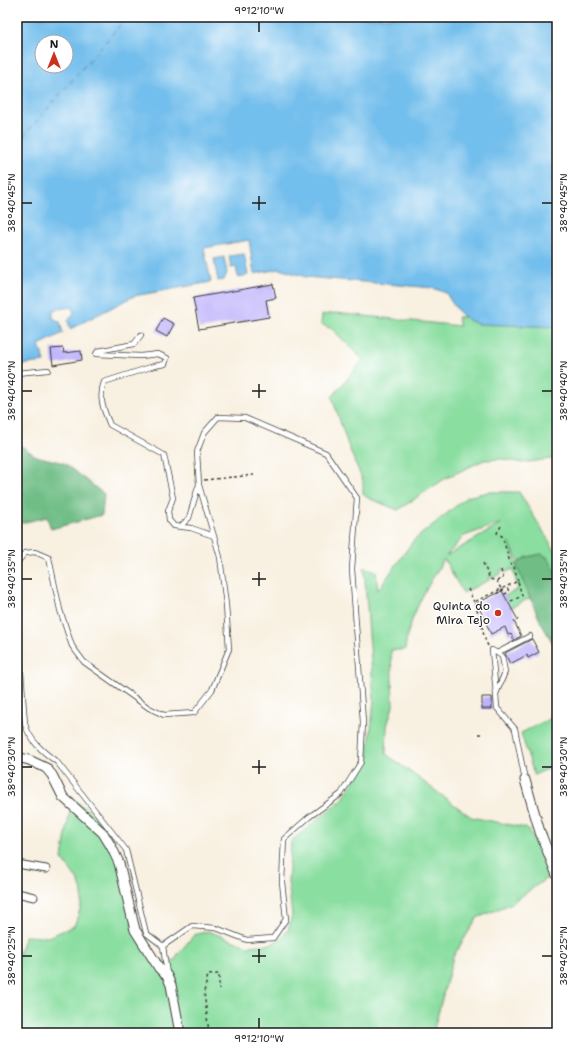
<svg xmlns="http://www.w3.org/2000/svg" width="574" height="1050" font-family="'Shantell Sans',sans-serif">
	<rect width="100%" height="100%" fill="#fff"/>
	<filter id="ink" filterUnits="userSpaceOnUse"><feTurbulence type="fractalNoise" baseFrequency=".025" numOctaves="2"/><feDisplacementMap in="SourceGraphic" scale="8" xChannelSelector="R" yChannelSelector="G"/><feConvolveMatrix kernelMatrix="1 2 1 2 8 2 1 2 1" color-interpolation-filters="sRGB"/></filter>
	<filter id="wash" filterUnits="userSpaceOnUse"><feTurbulence type="fractalNoise" baseFrequency=".012" numOctaves="4" result="noise"/><feDisplacementMap in="SourceGraphic" scale="16" xChannelSelector="R" yChannelSelector="G"/><feGaussianBlur stdDeviation="0.9" result="paint"/><feColorMatrix in="noise" values="0 0 0 0 0 0 0 0 0 0 0 0 0 0 0 0 0 1.4 0 .05"/><feComposite in="paint" operator="in"/></filter>
	<g filter="url(#wash)">
		<rect width="100%" height="100%" fill="#f8f0e0"/>
		<path fill="#8adea0" stroke="#537d5e" fill-rule="evenodd" d="M336,313l124,13 -3,-9 32,-1 68,11v131l-35,5 -20,-4 -18,1 -38,18 -48,32 -30,-12 -5,-4v-13l-14,-33 -17,-51 31,-37 -31,-31 -11,-5 1,-9z
			M488,492h31l38,62v25l-5,-14 -5,-8 -5,-3 -15,3 -8,5 -10,-20 21,56 -20,10 -5,-12 13,-7 -5,-20 -9,4 -2,-4 -2,1 1,4 -9,4 -3,-2v4l-26,13 -19,-34c-16,27 -36,58 -39,91h-14l2,56 -6,20 -1,28 85,63 55,11 31,39v4l-47,33 -33,14 -24,39 -20,76h-416v-74l8,-23 23,1 26,-11c14,-34 10,-39 -12,-67l10,-62 25,21 16,22 14,31 10,51 20,40 18,-2 3,-6 16,-19 14,-4 39,15 25,-2 10,-7 6,-7 4,-15 -4,-34 3,-40 52,-42 25,-43 6,-56 -10,-133 12,4 2,19 35,-49 54,-44zM501,523v1l-55,32 18,-20z
			M553,717h4v48l-23,10 -13,-42z"/>
		<path fill="#6fbd86" stroke="#466c51" d="M17,443l19,13 28,7 40,31 -2,21 -51,14 -4,-12 -30,7z
			M542,554c13,7 18,29 15,43 -1,6 -5,10 0,17v36l-16,-27 -25,-58 11,-8z"/>
		<path fill="#72beec" stroke="#476d84" fill-rule="evenodd" d="M17,17h540v310l-80,-3c-16,-7 -23,-17 -31,-31l-13,-5 -127,-11 -27,-8 -25,5 -5,-34 -45,8 7,34 -77,14 -64,33 -2,-9 6,-6 -2,-7 -19,3v8l7,4 3,11 -24,12 6,17 -28,3zM42,42h24v24h-24z
			M244,254l4,21 -10,2 -2,-10 -5,1 -2,-12z
			M224,257l3,16 -3,7 -6,1 -4,-22z"/>
		<g fill="none" stroke-linecap="round" stroke-linejoin="round">
			<path stroke="#3e5d6f" stroke-width="1" stroke-dasharray="5 4" stroke-linecap="butt" d="M17,144l110,-127"/>
		</g>
		<g id="blocks">
			<path fill="#beb2fb" d="M273,284l3,14 -10,2 3,17 -70,12 -6,-31z
				M163,318l11,6 -7,13 -11,-6z
				M63,348l1,5 17,-2 1,9 -29,5 -2,-16z
				M502,591l16,29 -4,1 7,15 -7,4 -3,-6 -3,1 -3,-8 -14,7 -14,-31z
				M532,639l7,13 -11,6 -1,-3 -17,9 -5,-11z
				M482,697h10v12h-10z"/>
		</g>
	</g>
	<g filter="url(#ink)">
		<use href="#blocks" fill-opacity="0" stroke="#3d3c39" stroke-width="1"/>
		<g fill="none" stroke-linecap="round" stroke-linejoin="round">
			<defs>
				<path id="service" d="M141,335l-7,9 -36,7 -2,3 45,2 17,-2 9,4 -2,6 -11,2 -50,16c-6,16 0,29 6,43l54,30 9,43 -5,13 1,9 5,6 17,2 23,8
					M17,373l31,-3
					M180,527l9,-9 9,-31
					M17,563l8,-10 10,-1 14,6 11,52 12,36 12,16 65,46 15,7 30,-2 18,-23 17,-41 -3,-44 -6,-48 -21,-72 -2,-33 7,-19 14,-16 27,1 81,35 31,45 -5,71 11,153 -2,40 -20,32 -32,23 -25,22 -2,43 4,37 -13,19 -26,2 -31,-12 -24,-2 -29,20
					M17,619l8,105c5,17 18,28 32,38l69,88 20,83 17,13 4,28
					M497,653l33,-17
					M496,694l-4,-44 10,6 3,16 -9,22 1,14 18,21 10,51"/>
				<path id="pedestrian" d="M17,864l29,5
					M17,893l17,4"/>
				<path id="minor" d="M17,757l12,3 17,8 6,7 11,22 40,36 9,15 7,15 16,67 24,38 8,8 4,9 9,48
					M525,780l15,52 17,43"/>
			</defs>
			<use href="#service" stroke="#3d3c39" stroke-width="6"/>
			<use href="#pedestrian" stroke="#3d3c39" stroke-width="9"/>
			<use href="#minor" stroke="#3d3c39" stroke-width="11"/>
			<path stroke="#3d3c39" stroke-width="1.5" stroke-dasharray="3 3" stroke-linecap="butt" d="M204,480l50,-5
				M501,526l-4,7 5,3 9,30 3,1 4,14
				M483,563l7,16 7,2 4,8
				M497,581l6,-3 -2,-8
				M468,589l6,13
				M496,594l7,-4 2,4 4,-2 -2,-5
				M488,646l-4,-9 -3,-17 -7,-18 44,-21 4,15 -13,6
				M478,734h3
				M209,1033l-5,-41 4,-17 11,-1v16"/>
			<use href="#service" stroke="#fff" stroke-width="4.5"/>
			<use href="#pedestrian" stroke="#fff" stroke-width="7"/>
			<use href="#minor" stroke="#fff" stroke-width="9"/>
		</g>
	</g>
	<path fill="none" stroke="#1c1c1c" stroke-width="1.5" d="M259,22v10M259,196v14M22,203h10M252,203h14M542,203h10M259,384v14M22,391h10M252,391h14M542,391h10M259,572v14M22,579h10M252,579h14M542,579h10M259,760v14M22,767h10M252,767h14M542,767h10M259,949v14M22,956h10M252,956h14M542,956h10M259,1018v10"/>
	<circle fill="#c8321e" stroke="#fff" stroke-width="1.5" cx="498" cy="613" r="4"/>
	<g text-anchor="middle" stroke-width="3" stroke-linejoin="round" paint-order="stroke">
		<g font-size="12" fill="#1c1c1c" stroke="#fff" text-anchor="end">
			<text x="490" y="610">Quinta do<tspan x="490" dy="14">Mira Tejo</tspan></text>
		</g>
	</g>
	<rect width="574" height="1050" fill="none" stroke="#fff" stroke-width="44"/>
	<g transform="translate(54 54)"><circle r="19" fill="#ffffff" stroke="#a4a4a4"/>
	<path d="M0-3L7 15L0 10L-7 15Z" fill="#c8321e"/>
	<text y="-6" font-size="11" font-weight="bold" text-anchor="middle" fill="#1c1c1c">N</text>
	</g>
	<rect x="22" y="22" width="530" height="1006" fill="none" stroke="#1c1c1c" stroke-width="1.5"/>
	<g font-size="10" text-anchor="middle" fill="#1c1c1c">
		<text x="259" y="14">9°12'10"W</text>
		<text transform="translate(11 203) rotate(-90)" y="4">38°40'45"N</text>
		<text transform="translate(563 203) rotate(-90)" y="4">38°40'45"N</text>
		<text transform="translate(11 391) rotate(-90)" y="4">38°40'40"N</text>
		<text transform="translate(563 391) rotate(-90)" y="4">38°40'40"N</text>
		<text transform="translate(11 579) rotate(-90)" y="4">38°40'35"N</text>
		<text transform="translate(563 579) rotate(-90)" y="4">38°40'35"N</text>
		<text transform="translate(11 767) rotate(-90)" y="4">38°40'30"N</text>
		<text transform="translate(563 767) rotate(-90)" y="4">38°40'30"N</text>
		<text transform="translate(11 956) rotate(-90)" y="4">38°40'25"N</text>
		<text transform="translate(563 956) rotate(-90)" y="4">38°40'25"N</text>
		<text x="259" y="1042">9°12'10"W</text>
	</g>
</svg>
